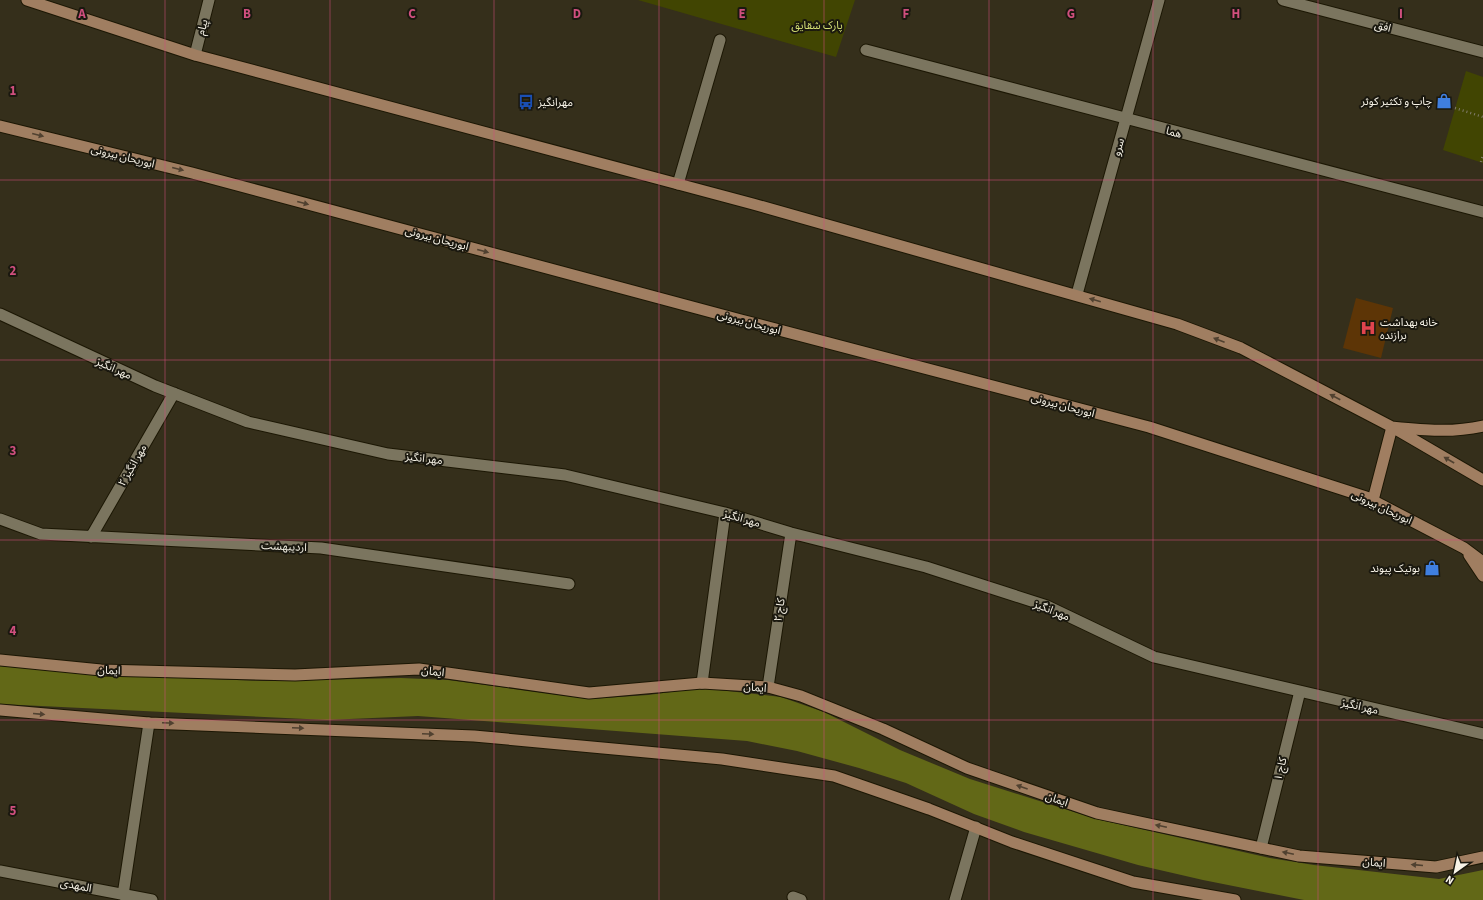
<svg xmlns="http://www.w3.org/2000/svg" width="1483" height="900" font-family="'Source Sans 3','Noto Sans Arabic',sans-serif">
	<rect width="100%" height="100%" fill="#352f1b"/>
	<path fill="#414502" d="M638,0h217l-19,57z
		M1466,71l17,6v86l-40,-13z"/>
	<path fill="#626817" d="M0,666l103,9 163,6 135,-3 47,2 141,19 59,-4 53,-7 80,9 43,15 76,38 70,29 126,40 174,39 44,7 125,14 44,-9v30h-179l-101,-20 -65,-15 -114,-33 -50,-18 -68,-31 -47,-15 -62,-17 -50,-10 -329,-25 -91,4 -327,-16z"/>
	<path fill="#5d3506" d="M1356,298l37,10 -12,50 -38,-10z"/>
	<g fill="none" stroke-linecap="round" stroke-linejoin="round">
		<defs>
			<path id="minor" d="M1283,0l200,52
				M866,50l617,162
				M195,55l14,-55
				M678,184l42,-144
				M1077,294l82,-294
				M0,314l155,72 93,36 140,32 177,21 160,38 66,20 135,34 121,39 107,51 329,77
				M0,519l41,15 280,14 248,36
				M91,537l83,-144
				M702,683l23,-170
				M768,687l23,-154
				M1261,848l39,-157
				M0,871l152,29
				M123,895l26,-172
				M793,897l8,3
				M955,900l21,-73"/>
			<path id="secondary" d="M27,0l168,55 558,149 424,120 64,24 151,79 91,53
				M0,126l192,47 549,147 408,107 217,70 98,51 19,14
				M1373,500l19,-73c31,3 60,6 91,-1
				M1469,555l14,21
				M0,660l101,10 194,5 124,-6 170,24 113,-10 66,4 33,9 82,33 84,39 130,45 202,43 137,11 47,-10
				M0,710l149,13 325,13 248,23 112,17 95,33 83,33 121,40 102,18"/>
		</defs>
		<use href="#minor" stroke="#1c1704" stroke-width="13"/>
		<use href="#secondary" stroke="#1c1704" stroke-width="13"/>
		<path stroke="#817c6b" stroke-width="2.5" stroke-dasharray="1 3" stroke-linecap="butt" d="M1455,108l28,9
			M1481,162l2,-7"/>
		<use href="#minor" stroke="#7b755f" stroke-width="11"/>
		<use href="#secondary" stroke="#a07e61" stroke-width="11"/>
	</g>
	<defs><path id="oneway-solid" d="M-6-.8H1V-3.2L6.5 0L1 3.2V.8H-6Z"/></defs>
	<g fill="#504130">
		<use href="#oneway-solid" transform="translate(38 135) rotate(14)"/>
		<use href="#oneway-solid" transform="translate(178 169) rotate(14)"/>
		<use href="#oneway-solid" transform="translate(303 203) rotate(15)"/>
		<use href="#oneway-solid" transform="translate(483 251) rotate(15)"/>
		<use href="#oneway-solid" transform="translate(1095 300) rotate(-164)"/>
		<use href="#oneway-solid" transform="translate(1219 340) rotate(-159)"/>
		<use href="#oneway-solid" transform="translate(1335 397) rotate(-152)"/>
		<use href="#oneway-solid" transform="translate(1449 460) rotate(-150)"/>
		<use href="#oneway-solid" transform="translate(39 714) rotate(5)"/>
		<use href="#oneway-solid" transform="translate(168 723) rotate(2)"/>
		<use href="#oneway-solid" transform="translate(298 728) rotate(2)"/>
		<use href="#oneway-solid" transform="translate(428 734) rotate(3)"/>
		<use href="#oneway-solid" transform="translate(1022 787) rotate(-161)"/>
		<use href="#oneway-solid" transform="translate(1161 826) rotate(-168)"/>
		<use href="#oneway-solid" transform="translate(1288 853) rotate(-168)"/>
		<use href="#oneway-solid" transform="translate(1417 865) rotate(-175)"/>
	</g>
	<path fill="none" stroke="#d04f7e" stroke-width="1" stroke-opacity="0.55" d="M165,0v900M330,0v900M494,0v900M659,0v900M824,0v900M989,0v900M1153,0v900M1318,0v900M0,180h1483M0,360h1483M0,540h1483M0,720h1483"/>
	<defs>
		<symbol id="shop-bare" viewBox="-9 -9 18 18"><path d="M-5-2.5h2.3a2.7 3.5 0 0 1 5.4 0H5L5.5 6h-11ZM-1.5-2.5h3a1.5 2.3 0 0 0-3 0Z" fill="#3f7fe0" stroke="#1a180f" stroke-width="2.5" paint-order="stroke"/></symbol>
		<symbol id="bus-bare" viewBox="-9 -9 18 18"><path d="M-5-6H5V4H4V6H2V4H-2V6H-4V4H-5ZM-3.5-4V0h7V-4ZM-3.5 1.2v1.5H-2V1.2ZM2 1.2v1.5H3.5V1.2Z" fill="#1a4fb4" stroke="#1a180f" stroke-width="2.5" paint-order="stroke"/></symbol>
		<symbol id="hospital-bare" viewBox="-9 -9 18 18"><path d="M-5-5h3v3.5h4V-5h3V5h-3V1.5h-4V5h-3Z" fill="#e0444e" stroke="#1a180f" stroke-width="2.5" paint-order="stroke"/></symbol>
	</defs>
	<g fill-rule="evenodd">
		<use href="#shop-bare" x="1433" y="90" width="22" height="22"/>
		<use href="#bus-bare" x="515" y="91" width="22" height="22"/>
		<use href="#hospital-bare" x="1357" y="317" width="22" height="22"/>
		<use href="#shop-bare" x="1421" y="557" width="22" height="22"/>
	</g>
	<g text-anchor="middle" stroke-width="4" stroke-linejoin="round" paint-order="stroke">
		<g font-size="11" fill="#d4df75" stroke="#1a180f">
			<text x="817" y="29">پارک شقایق</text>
		</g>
		<g font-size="11" fill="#f8f4e8" stroke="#1a180f">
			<text transform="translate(1383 26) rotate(15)" y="4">افق</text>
			<text transform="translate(202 27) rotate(-75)" y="4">پیام</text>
			<text transform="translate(1174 132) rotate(15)" y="4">هما</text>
			<text transform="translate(1118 147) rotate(-75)" y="4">سرو</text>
			<text transform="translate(123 156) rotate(14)" y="4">ابوریحان بیرونی</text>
			<text transform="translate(437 238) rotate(15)" y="4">ابوریحان بیرونی</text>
			<text transform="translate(749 322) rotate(15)" y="4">ابوریحان بیرونی</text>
			<text transform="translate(114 368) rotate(24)" y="4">مهر انگیز</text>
			<text transform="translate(1063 405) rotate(15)" y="4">ابوریحان بیرونی</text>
			<text transform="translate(424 458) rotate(7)" y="4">مهر انگیز</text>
			<text transform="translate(132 465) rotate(-60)" y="4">مهر انگیز ۲</text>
			<text transform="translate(1382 507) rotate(25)" y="4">ابوریحان بیرونی</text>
			<text transform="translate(742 518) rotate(16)" y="4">مهر انگیز</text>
			<text transform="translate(284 546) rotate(3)" y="4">اردیبهشت</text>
			<text transform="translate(779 610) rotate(-81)" y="4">کاج ۲</text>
			<text transform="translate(1052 610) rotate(22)" y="4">مهر انگیز</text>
			<text transform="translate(109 670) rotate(2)" y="4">ایمان</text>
			<text transform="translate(433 671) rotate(7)" y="4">ایمان</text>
			<text transform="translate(755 687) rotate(5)" y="4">ایمان</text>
			<text transform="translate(1360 706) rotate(13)" y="4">مهر انگیز</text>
			<text transform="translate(1280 769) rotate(-76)" y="4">کاج ۱</text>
			<text transform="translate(1057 799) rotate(19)" y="4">ایمان</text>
			<text transform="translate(1374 862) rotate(5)" y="4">ایمان</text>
			<text transform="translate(76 885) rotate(11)" y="4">المهدی</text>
		</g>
		<g font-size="11" fill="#f8f4e8" stroke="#1a180f" text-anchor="end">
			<text x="1432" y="105">چاپ و تکثیر کوثر</text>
			<text x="538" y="106" text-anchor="start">مهرانگیز</text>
			<text x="1380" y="326" text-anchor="start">خانه بهداشت<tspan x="1380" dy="13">برازنده</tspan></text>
			<text x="1420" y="572">بوتیک پیوند</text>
		</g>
	</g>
	<g font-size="13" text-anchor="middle" font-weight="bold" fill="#d04f7e" stroke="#1a180f" stroke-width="4" stroke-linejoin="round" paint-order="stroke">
		<text x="82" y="18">A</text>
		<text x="247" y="18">B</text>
		<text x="412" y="18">C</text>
		<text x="577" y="18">D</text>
		<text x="742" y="18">E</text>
		<text x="906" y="18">F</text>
		<text x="1071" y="18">G</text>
		<text x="1236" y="18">H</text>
		<text x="1401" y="18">I</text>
		<text x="13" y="95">1</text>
		<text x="13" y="275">2</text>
		<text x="13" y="455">3</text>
		<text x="13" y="635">4</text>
		<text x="13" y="815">5</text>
	</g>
	<g transform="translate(1455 872) rotate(213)" stroke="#1a180f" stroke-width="3" paint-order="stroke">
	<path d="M0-3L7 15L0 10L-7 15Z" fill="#f8f4e8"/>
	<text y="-6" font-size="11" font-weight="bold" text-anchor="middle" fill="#f8f4e8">N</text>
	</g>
</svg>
